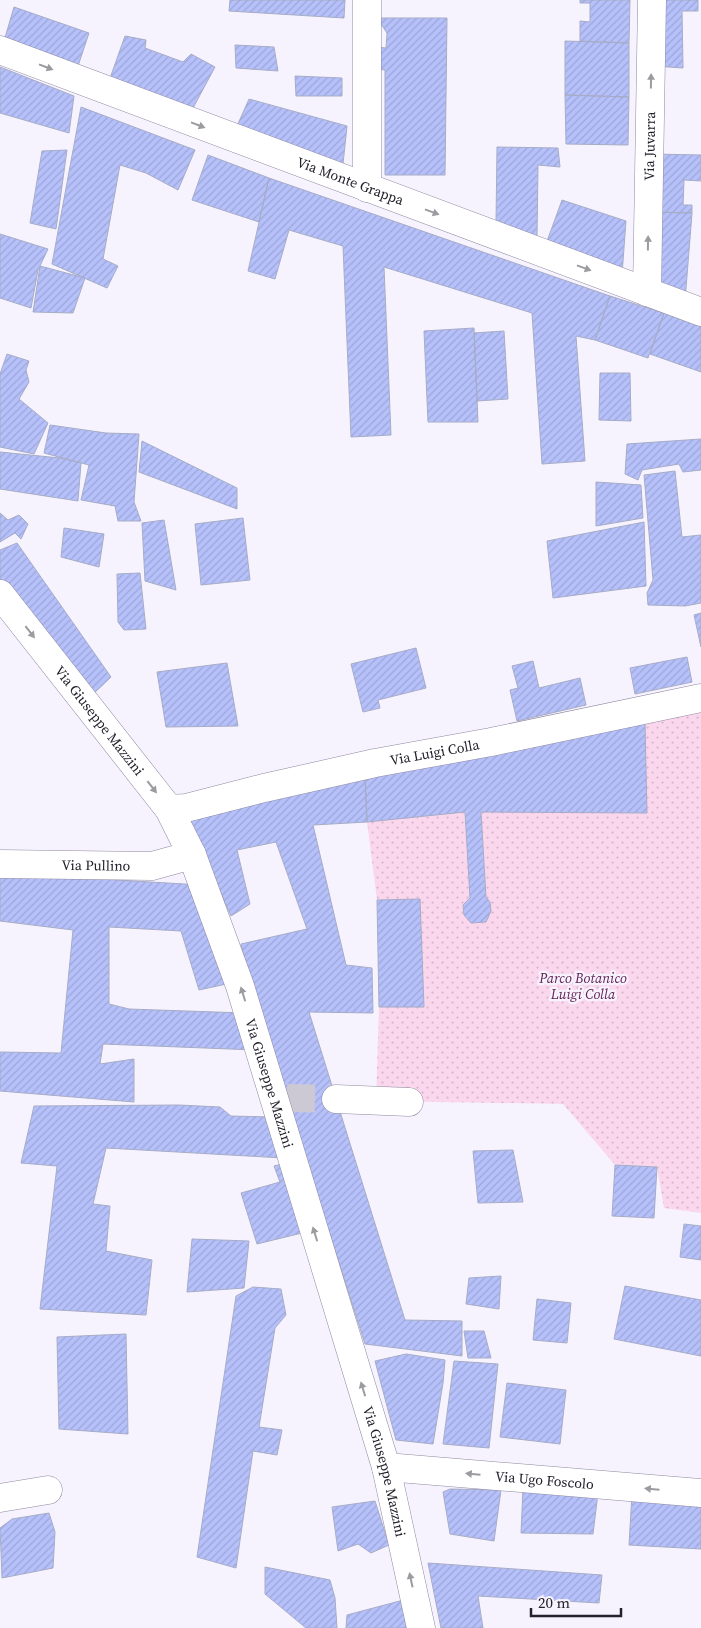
<svg xmlns="http://www.w3.org/2000/svg" width="701" height="1628" font-family="'Source Serif 4',serif">
	<defs>
		<pattern id="green-dots" width="8" height="8" patternUnits="userSpaceOnUse" patternTransform="scale(1.25)"><rect width="8" height="8" fill="#fbd7ee"/><path d="M2 2h.1M6 6h.1" fill="none" stroke="#d7b8cc" stroke-width="1.8" stroke-linecap="round"/></pattern>
		<pattern id="building-hatch" width="6" height="6" patternUnits="userSpaceOnUse" patternTransform="scale(1.25)"><rect width="6" height="6" fill="#b6c1fb"/><path d="M-1 1l2-2M0 6l6-6M5 7l2-2" fill="none" stroke="#9ca6d7"/></pattern>
	</defs>
	<rect width="100%" height="100%" fill="#f6f3fe"/>
	<path fill="url(#green-dots)" d="M701,707v506l-37,-5 -7,-41 -42,-2 -52,-61 -187,-3 3,-94h45l-4,-108 -43,1 -10,-78 98,-10 5,86 -7,7 1,10 10,8 5,-1 7,-25 -5,-85 164,-90z"/>
	<path fill="url(#building-hatch)" stroke="#a7acc6" d="M230,0h115l-1,18 -115,-7z
		M580,0h50l-1,43 -49,-2v-20l10,1v-19h-10z
		M655,0h43v11h-16l1,57 -29,-2z
		M14,7l75,26 -11,33 -74,-25z
		M377,18h70l-2,157h-60v-105l-9,-1v-22l10,1 1,-15z
		M125,36l21,4 -1,8 38,14 8,-8 24,13 -22,41 -84,-27z
		M565,41l64,2v54l-64,-2z
		M235,45l39,2 4,24 -42,-3z
		M0,67l74,29 -5,37 -69,-20z
		M295,76l47,2v18h-46z
		M565,95l64,2 -1,48 -62,-1z
		M249,99l98,27 -4,38 -106,-38z
		M81,107l114,43 -17,40 -32,-17 -26,-8 -17,94 15,7 -11,22 -55,-24z
		M497,147l61,1 2,19 -22,-2 -1,73 -41,-15z
		M67,150l-11,79 -26,-6 12,-72z
		M652,154l49,1v26l-17,-1 -1,25h9v8l-40,-1z
		M208,155l61,23 -10,44 -67,-22z
		M269,178l341,118 -15,44 -19,-4 9,125 -43,3 -10,-151 -148,-46 7,168 -40,2 -8,-191 -54,-16 -14,49 -27,-8z
		M562,200l64,21 -4,54 -76,-31z
		M652,212l40,1 -7,88 -34,-12z
		M0,234l48,15 -10,21 -7,38 -31,-10z
		M40,266l45,12 -12,35 -40,-1z
		M610,296l54,17 -16,45 -53,-18z
		M664,313l37,13v46l-51,-18z
		M474,328l4,94h-50l-4,-91z
		M504,331l4,68 -31,2 -3,-68z
		M7,354l22,7 -3,9 3,12 -10,17 29,24 -14,31 -34,-7v-73z
		M600,373h30l1,48 -32,-1z
		M50,425l56,8 33,1 -5,68 7,19h-23l-3,-15 -34,-6 8,-35 -45,-12z
		M701,439v31l-18,2 -4,-8 -37,6 -4,10 -13,-6 2,-30z
		M142,441l95,47v21l-98,-37z
		M0,452l60,6 21,5 -3,38 -78,-12z
		M675,471l7,66 19,-2v68l-16,3 -37,-1 -1,-12 6,-13 -9,-105z
		M596,482l45,3 2,33 -47,8z
		M0,513l8,7 11,-5 9,9 -7,15 -6,-6 -15,9z
		M243,518l7,62 -49,5 -6,-61z
		M164,520l12,70 -31,-9 -3,-58z
		M644,522l2,64 -93,12 -6,-57z
		M64,528l40,6 -5,33 -38,-10z
		M17,543l94,134 -22,21 -89,-117v-31z
		M140,573l6,56 -22,1 -6,-8 -1,-48z
		M701,613v34l-7,-32z
		M416,648l10,40 -48,12 2,8 -17,4 -12,-48z
		M687,657l5,25 -57,12 -5,-26z
		M533,661l6,27 41,-10 6,27 -69,16 -7,-31 8,-2 -6,-22z
		M227,663l11,63 -72,1 -9,-55z
		M645,722l2,91 -166,-1 5,85 4,5 1,9 -5,11 -15,1 -7,-8 -1,-10 7,-7 -5,-86 -98,10 -2,-45z
		M365,777l2,45 -54,3 33,140 26,3 1,45 -64,-1 96,308 57,1v35l-97,-12 -116,-363 -8,-37 66,-15 -31,-87 -39,8 13,54 -19,12 -44,-98z
		M0,873l201,12 30,98 -32,7 -18,-59 -72,-4v77l20,5 115,4 11,37 -152,-6 -3,20 34,-5v43l-134,-11v-39l61,1 12,-123 -73,-9z
		M420,899l4,108h-45l-2,-107z
		M179,1105l41,2 11,9 39,1 13,41 -177,-10 -13,56 17,2 -4,45 46,9 -6,55 -106,-6 17,-143 -36,-3 13,-57z
		M513,1150l10,52 -45,1 -5,-52z
		M285,1163l21,69 -49,12 -16,-51 39,-11 -6,-16z
		M615,1165l42,2 -3,51 -42,-2z
		M684,1224l17,2v34l-21,-3z
		M192,1239l57,2 -5,47 -57,4z
		M501,1276l-2,33 -33,-5 3,-26z
		M625,1286l76,14v56l-87,-17z
		M253,1287l28,2 5,26 -11,13 -16,99 23,3 -5,25 -24,-4 -17,117 -39,-11 39,-261z
		M537,1299l34,4 -4,40 -34,-3z
		M464,1331h20l7,27h-23z
		M126,1334l2,100 -69,-5 -2,-92z
		M406,1354l39,6 -2,23 -10,61 -37,-4 -21,-79z
		M454,1361l44,3 -9,84 -46,-4z
		M507,1383l59,7 -6,54 -60,-7z
		M523,1488l75,5 -5,41 -72,-1z
		M450,1489l51,1 -7,51 -44,-7 -7,-42z
		M632,1494l69,4v51l-72,-4z
		M375,1501l14,44 -18,8 -13,-9 -20,7 -6,-44z
		M49,1513l6,19 -2,36 -51,10 -2,-50 12,-9z
		M428,1563l174,12 -3,28 -121,-7 5,32h-42z
		M265,1567l65,13 5,18 2,30h-31l-41,-34z
		M411,1598l6,30h-71l1,-13z"/>
	<g fill="none" stroke-linecap="round" stroke-linejoin="round">
		<path stroke="#ccc9d4" stroke-width="28" stroke-dasharray="28 14" stroke-linecap="butt" d="M287,1098l49,1"/>
		<defs>
			<g id="street">
				<path id="s1" d="M0,50l701,262"/>
				<path d="M367,188v-188"/>
				<path id="s2" d="M647,292l5,-292"/>
				<path id="s3" d="M0,594l169,215 23,46 48,131 146,481 35,161"/>
				<path id="s4" d="M169,809l17,-1 78,-20 111,-25 116,-21 210,-44"/>
				<path id="s5" d="M0,864l152,2 40,-11"/>
				<path d="M336,1099l73,3"/>
				<path id="s6" d="M386,1467l315,26"/>
				<path d="M0,1498l48,-8"/>
			</g>
		</defs>
		<use href="#street" stroke="#8f89a1" stroke-width="29"/>
		<use href="#street" stroke="#fff" stroke-width="28"/>
	</g>
	<defs><path id="oneway-solid" d="M-6-.8H1V-3.2L6.5 0L1 3.2V.8H-6Z" transform="scale(1.25)"/></defs>
	<g fill="#9c9ba0">
		<use href="#oneway-solid" transform="translate(46 67) rotate(21)"/>
		<use href="#oneway-solid" transform="translate(651 81) rotate(-89)"/>
		<use href="#oneway-solid" transform="translate(198 125) rotate(21)"/>
		<use href="#oneway-solid" transform="translate(432 212) rotate(20)"/>
		<use href="#oneway-solid" transform="translate(648 243) rotate(-89)"/>
		<use href="#oneway-solid" transform="translate(584 268) rotate(20)"/>
		<use href="#oneway-solid" transform="translate(30 632) rotate(52)"/>
		<use href="#oneway-solid" transform="translate(152 787) rotate(52)"/>
		<use href="#oneway-solid" transform="translate(243 994) rotate(-107)"/>
		<use href="#oneway-solid" transform="translate(315 1234) rotate(-107)"/>
		<use href="#oneway-solid" transform="translate(363 1389) rotate(-107)"/>
		<use href="#oneway-solid" transform="translate(473 1474) rotate(-175)"/>
		<use href="#oneway-solid" transform="translate(652 1489) rotate(-175)"/>
		<use href="#oneway-solid" transform="translate(411 1580) rotate(-102)"/>
	</g>
	<g text-anchor="middle" stroke-width="4.5" stroke-linejoin="round" paint-order="stroke">
		<g font-size="14" fill="#24212b" stroke="#f6f3fe">
			<text dy="5" stroke="none"><textPath href="#s2" startOffset="146">Via Juvarra</textPath></text>
			<text dy="5" stroke="none"><textPath href="#s1" startOffset="374">Via Monte Grappa</textPath></text>
			<text dy="5" stroke="none"><textPath href="#s3" startOffset="161">Via Giuseppe Mazzini</textPath></text>
			<text dy="5" stroke="none"><textPath href="#s4" startOffset="272">Via Luigi Colla</textPath></text>
			<text dy="5" stroke="none"><textPath href="#s5" startOffset="96">Via Pullino</textPath></text>
			<text dy="5" stroke="none"><textPath href="#s3" startOffset="566">Via Giuseppe Mazzini</textPath></text>
			<text dy="5" stroke="none"><textPath href="#s3" startOffset="971">Via Giuseppe Mazzini</textPath></text>
			<text dy="5" stroke="none"><textPath href="#s6" startOffset="159">Via Ugo Foscolo</textPath></text>
		</g>
		<g font-size="14" font-style="italic" fill="#642253" stroke="#f6f3fe">
			<text x="583" y="983">Parco Botanico<tspan x="583" dy="16">Luigi Colla</tspan></text>
		</g>
	</g>
	<path d="M531 1608v8h90v-8" fill="none" stroke="#24212b" stroke-width="2.5"/>
	<text x="538" y="1608" font-size="15" fill="#24212b" stroke="#f6f3fe" stroke-width="4" paint-order="stroke">20 m</text>
</svg>
